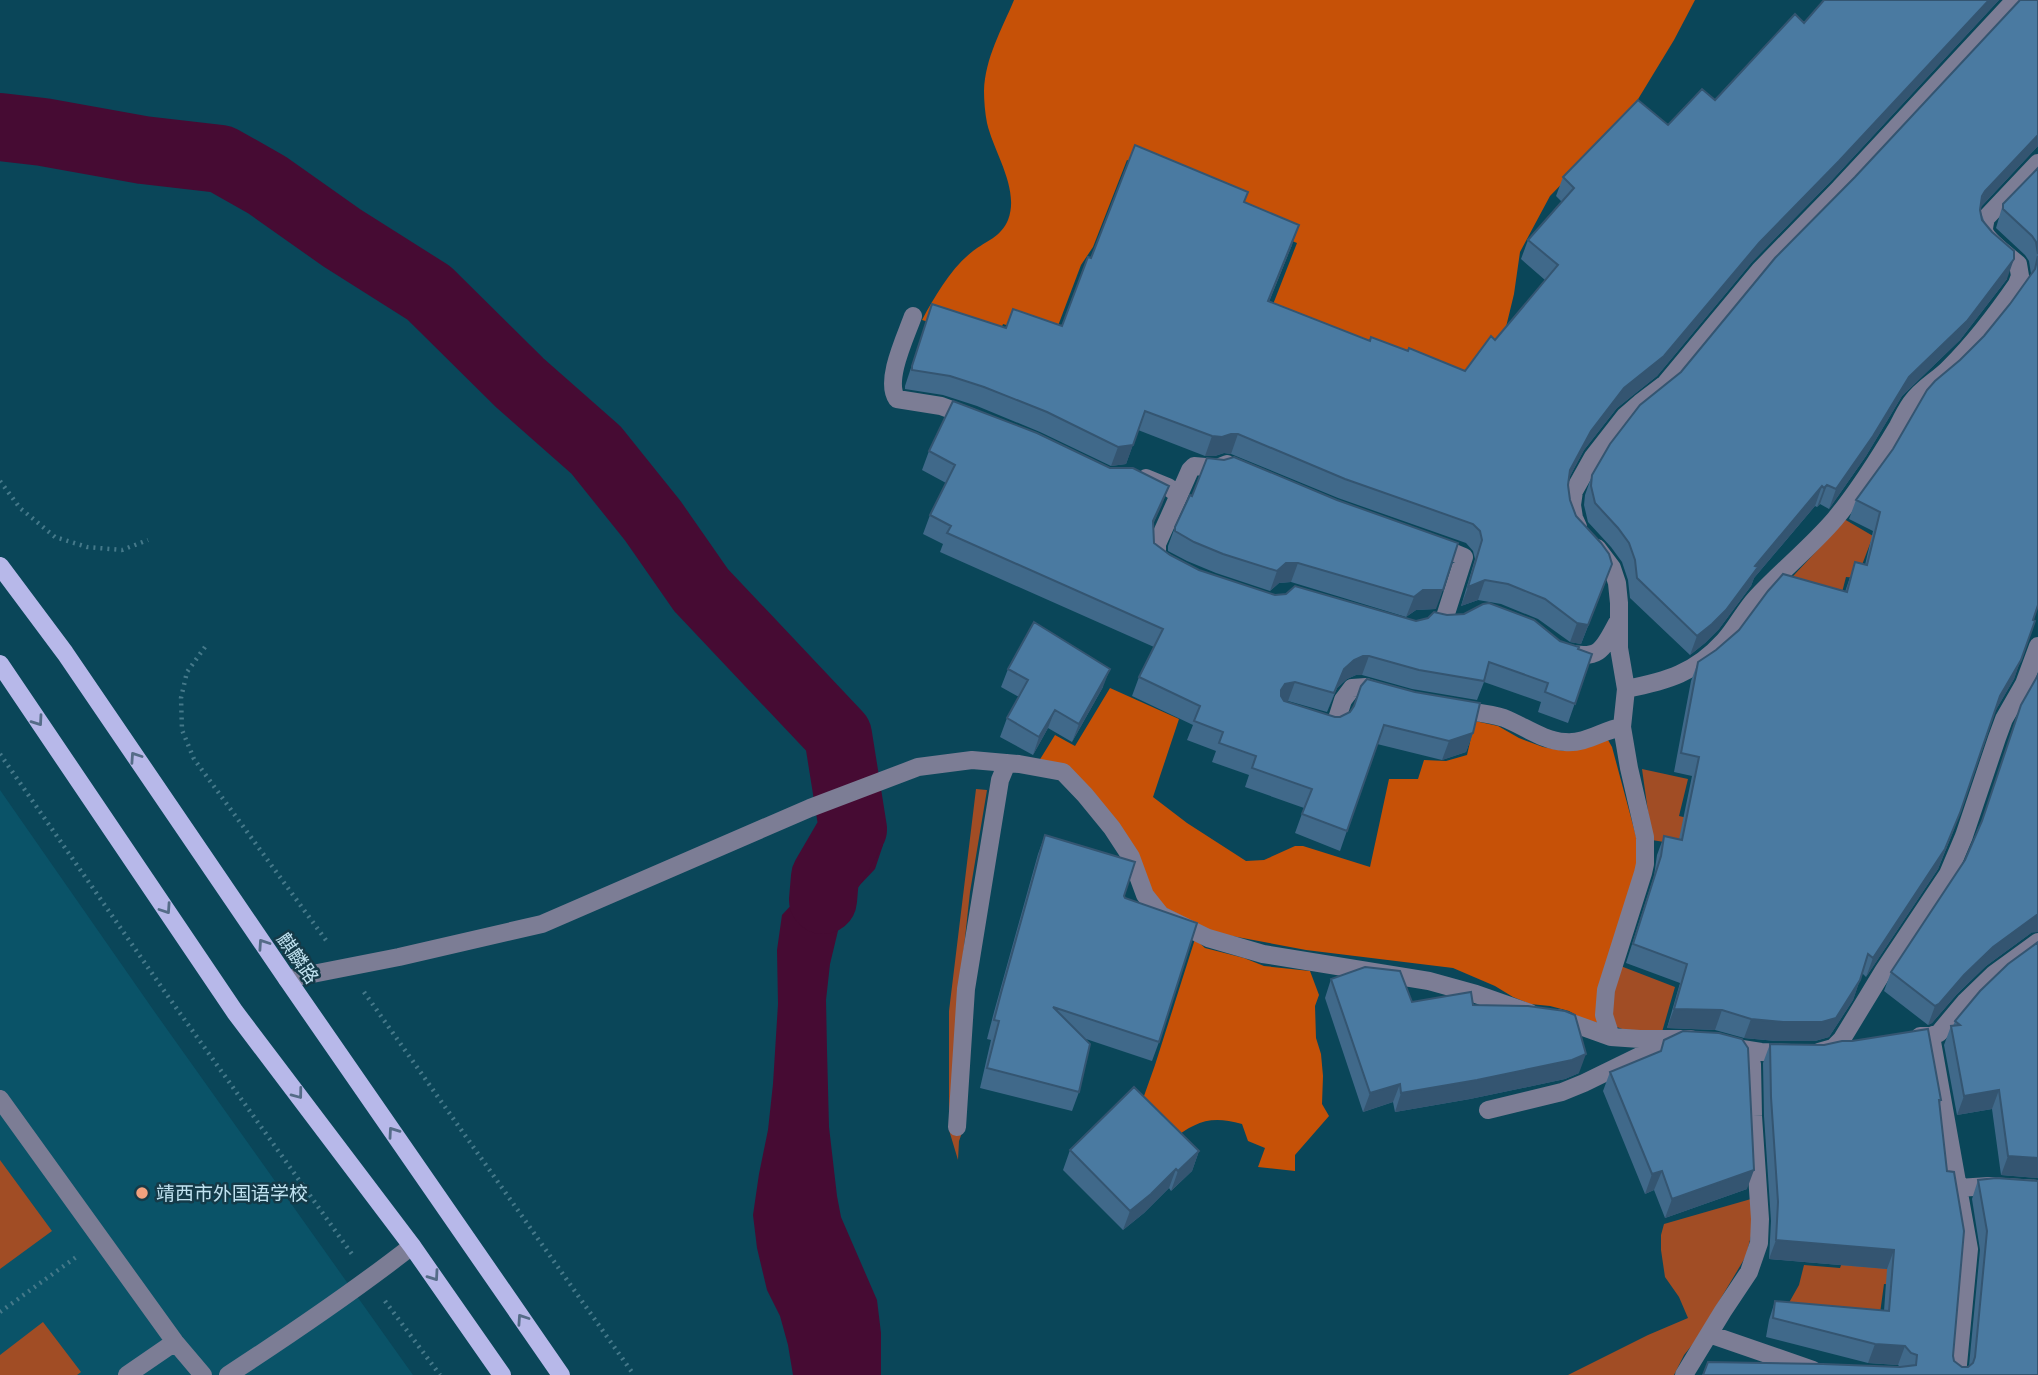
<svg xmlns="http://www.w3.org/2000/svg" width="2038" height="1375" font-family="Roboto,'Noto Sans SC',sans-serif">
	<rect width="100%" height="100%" fill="#0a4659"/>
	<path fill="#0a5368" d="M0,790l154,221 259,364h-413z"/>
	<path fill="#a14d25" d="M1844,519l29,17 -16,42 -11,-1 -7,27 -58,-15 58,-62z
		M1642,769l46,10 -9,37 17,4 -8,26 -36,-6z
		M976,789l11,1 -17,102 -14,129 7,109 -4,11 -1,19 -9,-30v-119z
		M1618,965l57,22 -13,45 -34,-1 -14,-5 -4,-9z
		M0,1160l52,71 -52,38z
		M1751,1199l2,29 -7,28 -50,84 -12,15 -10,20h-106l80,-40 40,-17 -9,-21 -14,-20 -4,-27v-15l3,-11z
		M1843,1260l76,5 -2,21 -33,-2 -6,44 -92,-20 13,-23 5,-20 36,3z
		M43,1322l38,50 -4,3h-77v-20z"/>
	<path fill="#c65107" d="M1014,0h681l-21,40 -45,74 -79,82 -30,56 -6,42 -8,33 -18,27 -34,28 -186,-65 29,-74 -58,-23 5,-12 -117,-48 -34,87 -12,18 -28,74 -50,-15 -9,23 -39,-17 -33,-10c13,-24 29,-52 51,-69 13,-10 28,-14 35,-31 12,-31 -14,-67 -21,-97 -2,-10 -3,-22 -3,-32 1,-33 18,-62 30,-91z
		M1110,688l69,31 -26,78 34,26 59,38 18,-1 31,-14h8l67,21 19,-88h29l6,-19 22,1 21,-6 8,-34 23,5 21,12 24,9 21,4 44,-11 4,7 28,104 -40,172 -15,-3 -16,-9 -19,-5 -20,-2 -17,-7 -18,-11 -42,-18 -147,-18 -90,-17 -54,-27 -11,-12 -16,-44 -96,-89 16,-26 20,11z
		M1195,939l10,9 39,10 20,8 46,5 9,24 -4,11 1,32 5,16 2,22 -1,28 7,12 -34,39v16l-37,-4 7,-19 -17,-7 -6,-17c-33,-9 -46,-2 -72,17l-31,-31 16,-45z"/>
	<path fill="#460b33" d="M877,805l6,40 -8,24 -17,18 -15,23 -13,54 -4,36 1,50 2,77 8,69 4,21 36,83 4,33v42h-88l-5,-30 -8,-29 -13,-26 -10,-42 -4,-33 6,-41 9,-44 5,-46 5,-80 -1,-54 5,-35 26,-28 12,-33 10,-17 1,-19z"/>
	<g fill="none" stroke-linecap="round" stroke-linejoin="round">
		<path stroke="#460b33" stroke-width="68" d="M0,127l43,5 100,18 78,9 46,26 75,53 87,55 91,90 76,67 57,71 48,69 137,145 15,94 -28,48 -2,23"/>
		<path stroke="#45798a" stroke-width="4.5" stroke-dasharray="2 5" stroke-linecap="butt" d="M0,481l20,27 35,29 32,10 35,3 26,-10
			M205,647l-18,25 -6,26 1,32 12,29 134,184
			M0,754l167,241 187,262
			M364,992l270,383
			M385,1301l55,74
			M0,1312l79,-57"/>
		<path stroke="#7c7d95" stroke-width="18" d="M913,316c-7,20 -29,65 -16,83l44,7 30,11
			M1146,478l22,9 11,8 -22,49v13l9,5
			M1179,495l11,-25 4,-4 23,2 10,-4
			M1578,527l-4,-9 -2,-13 2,-14 19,-34 32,-41 15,-13 25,-19 95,-114 80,-82 175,-188
			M1433,544l31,13 -21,66
			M1597,548l15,20 5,15 2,20v45l7,41 -4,38 7,41 16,69v27l-2,9 -37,117 -2,25 7,22
			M1568,653c32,7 35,-4 49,-30
			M1626,689c41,-8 69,-16 98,-48 12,-13 20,-30 32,-43 25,-27 55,-51 79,-79 24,-29 44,-61 63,-93 4,-8 8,-16 13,-23 11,-16 27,-23 39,-36 25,-25 47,-54 67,-83l3,-8 -2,-12c-8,-7 -32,-24 -34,-34 0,-3 1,-8 2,-12l52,-55
			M1456,709c16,3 33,4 48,9 20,8 40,23 61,24 21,2 38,-12 57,-15
			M1318,723l13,2 5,-3 7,-22 9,-12 14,-1 15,5
			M287,979l112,-22 143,-33 268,-116 108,-41 54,-7 47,4 44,8 22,23 27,33 19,29 14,38 16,20 47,23 55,16 166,27 47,13 54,19
			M1558,1018l53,19 29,2h51
			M1920,1036h11l8,-3 26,-31 29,-28 44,-32
			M1931,1036l38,213 -12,126
			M1742,1049l19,3 30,1
			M1819,1052l14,-4 9,-9 42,-69 64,-96 16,-38 33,-98 7,-19 20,-35 14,-38
			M0,1099l175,243 28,33
			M1488,1110l74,-18 22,-9 86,-42
			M957,1127l9,-138 34,-209 7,-17
			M1958,1188l31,-2 49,3
			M1709,1334l104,36
			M127,1375l48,-33
			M228,1375c63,-41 125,-83 184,-129
			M1684,1375l39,-64 26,-39 10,-29 1,-24 -7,-103 -1,-52 -10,-15 -10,-3"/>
		<path stroke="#b7b8e9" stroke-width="18" d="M0,566l65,87 222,326 274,396
			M0,664l235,348 177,234 90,129"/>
	</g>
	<path fill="#40698a" d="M1824,0h175l-167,180 -80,82 -95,114 -40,32 -33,42 -15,28 -1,7 2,15 35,83 -24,61 -11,-2 -32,-23 -37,-15 -23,-4 -17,6 14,-47 -2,-8 -7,-8 -128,-45 -107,-44 -7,-1 -9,3h-10l-67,-26 -12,34 -15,2 -71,-34 -63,-26 -34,-11 -38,-6v-3l27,-82 74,24 56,-2 29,-68 153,-55 48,42 -23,57 101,39 38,10 57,20 30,-31 50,-60 -24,-21 7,-19 34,-38 -6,-6 7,-19 105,-52 47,-25 89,-77z
		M2038,0v146l-58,62v2l27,69 -47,61 -58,56 -36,60 -37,53 -9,-5 -3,3 -2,-1 -61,72 -3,8 -32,43 -14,14 -15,12 -60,-57 -2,-18 -6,-18 -11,-15 -23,-25 -4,-17 1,-10 7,-20 89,-103 174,-195z
		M2038,168v437l-24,74 -20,34 -41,119 -15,37 -72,108 -4,-4 -9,27 -24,37 -14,4h-39l-32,-3 -29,-8 -48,-2 13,-45 -54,-20 28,-87 3,-21 7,-19 15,3 13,-63 -18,-4 17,-91 7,-19 147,-70 10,-30 10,3 8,-34 -24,-12 7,-19 104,-140 24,-24 26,-32 21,-30 -2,-13 -4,-6 -29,-27 7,-24z
		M929,451l181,17 59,18 -16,38 1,19 16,12 29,15 76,25 141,26 144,20 18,8 14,5 -24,69 -30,-11 3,-10 -57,-20 -7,18 -65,-11 -50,-14h-6l-9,4 -10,9 -10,24 -39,-11 -2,1 49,15 138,16 -7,19 -24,8 -65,-16 -37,107 -45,-18 9,-25 -59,-21 4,-12 -37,-13 4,-11 -29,-11 6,-15 -61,-29 7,-19 15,-30 -214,-95 3,-8 -20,-10 7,-19 16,-32 -24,-13z
		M1207,458l229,151 -20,1 -10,7 -115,-35 -12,1 -9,8 -54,-18 -29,-12 -19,-10v-5l7,-19 17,-31z
		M1008,669l95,18 -31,55 -24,-14 -15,27 -33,-18 7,-19 12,-21 -18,-10z
		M1979,826l52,107 -45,33 -29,28 -25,29 -4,2 -44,-34 7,-19 74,-112z
		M1045,835l79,61 35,146 -7,19 -66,-22 -7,53 -7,19 -92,-23 11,-48 -4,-1 7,-27 44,-158z
		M2038,942v236l-37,-3 -9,-66 -35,6 -13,-70 7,-19h2l2,-5z
		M1331,979l81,23 61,3 106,68 -14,6 -95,20 -75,13 -2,-10 -30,10 -38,-114z
		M1664,1040l83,149 -82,29 -11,-28 -9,4 -42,-103 7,-19 51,-21z
		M1770,1044l171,56 -1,4 13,252 1,5 8,6 7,-1 11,-116 -8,-51 6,-19 60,195 -138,-8 -2,-2 -30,-2 -102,-26 3,-17 6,-19 109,10 3,-42 -118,-10 2,-38 -7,-105 -1,-53z
		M1070,1150l129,1 -7,20 -21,20 -2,-3 -25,25 -21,17 -60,-60z"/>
	<path fill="#345571" d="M1989,0h10l-167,180 -80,82 -95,114 -40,32 -33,42 -21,39 7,-19 21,-39 33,-43 135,-145z
		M2038,135v11l-60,64 7,-19z
		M1299,225l-7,20 -31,75 7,-19z
		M2014,259l-7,20 -47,61 -58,56 -36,60 -37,53 7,-20 73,-112z
		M1231,434h7l-7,20 -7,-1 -9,3h-10l7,-20z
		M1133,445l-7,19 -15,2 7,-19z
		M1827,485l-7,19 -3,3 7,-19z
		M1169,486l-7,19 -16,35 7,-19z
		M1822,486l-7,20 -61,72 -3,8 -32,43 -14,14 -15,12 7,-19z
		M1286,563h12l-7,19 -12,1 -9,8 7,-20z
		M1612,564l-31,80 -11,-2 7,-19z
		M1485,580l-7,20 -17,6 7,-19z
		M1423,590h20l-7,19 -20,1 -10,7 8,-20z
		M2035,621l-21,58 -21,36 7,-19z
		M1363,656h6l-7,19h-6l-9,4 -10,9 -10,24 17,-43 10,-9z
		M1110,669l-7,18 -31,55 7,-18z
		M1295,682l-7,19 -10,2 3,-13 4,-6z
		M1055,710l-7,18 -15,27 6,-18z
		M1473,733l-7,19 -24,8 7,-19z
		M1960,813l-22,56 -72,108 7,-19z
		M2038,914v18l-7,1 -45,33 -29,28 -25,29 -4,2 7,-19 29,-31 29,-28z
		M1860,980l-7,20 -24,37 -14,4h-39l-32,-3 7,-19z
		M1674,1009l48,1 -7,20 -48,-2z
		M1586,1054l-7,19 -14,6 -95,20 -75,13 6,-19z
		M1400,1084l-7,18 -30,10 7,-19z
		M1999,1090l-7,19 -35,6 7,-19z
		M1199,1151l-7,20 -21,20 7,-20z
		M2008,1156l30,2v20l-37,-3z
		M1176,1169l-7,19 -25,25 -21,17 7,-19z
		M1754,1170l-7,19 -82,29 7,-19z
		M1662,1171l-8,19 -9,4 7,-20z
		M1776,1240l118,10 -7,19 -118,-10z
		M1875,1344l30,2 -7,19 -30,-2z"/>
	<path fill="#4a7aa1" stroke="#345571" stroke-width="2" d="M1824,0h165l-150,161 -80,82 -95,113 -40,32 -33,43 -21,39 -2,15 2,15 6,16 25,27 8,11 3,10 -24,61 -11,-2 -32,-24 -37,-15 -23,-4 -17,7 14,-47 -2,-9 -7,-7 -128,-45 -107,-45h-7l-9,3 -10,-1 -67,-25 -12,34 -15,2 -71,-35 -63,-25 -34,-11 -38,-6v-4l20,-62 74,24 7,-19 49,17 26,-69 3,1 44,-113 113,47 -4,10 55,23 -31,76 102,40 1,-4 37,14 1,-3 56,23 26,-35 4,4 63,-75 -30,-25 46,-52 -11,-11 75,-77 30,25 34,-36 13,11 80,-86 9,9z
		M2020,0h18v135l-53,56 -3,5 -2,14 2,10 10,12 22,19v8l-47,62 -58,56 -36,59 -37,53 -9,-4 -3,3 -2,-2 -67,80 3,1 -32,43 -14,14 -15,12 -60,-58 -2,-18 -6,-17 -11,-15 -23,-25 -4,-17 1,-11 18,-31 30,-39 41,-33 94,-114 80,-81z
		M2038,168v86l-2,-12 -4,-6 -29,-27v-5z
		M2038,256v349l-5,15 2,1 -14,39 -21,36 -40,117 -15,36 -72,109 -5,-4 -8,26 -24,38 -14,4h-39l-32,-3 -29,-9 -48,-1 13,-45 -54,-20 28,-88 3,-20 18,4 17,-83 -18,-4 17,-91 18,-12 23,-20 29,-39 15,-17 64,18 8,-30 12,3 13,-53 -24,-12 37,-51 34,-59 8,-9 25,-21 24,-24 26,-32 25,-35z
		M953,401l84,32 73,35h23l36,18 -16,35 1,22 16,12 29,15 76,25 11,-1 9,-8 121,35 12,-3 6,-6 13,3 17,-1 19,-10 6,-1 45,17 26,21 19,6 -1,2 14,5 -17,50 -30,-12 3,-9 -59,-21 -5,19 -65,-11 -50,-14h-6l-9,4 -10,9 -10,24 -39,-11 -10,2 -4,6v6l3,5 51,16h5l10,-5 4,-6 7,-20 6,-7 48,13 65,11 -7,30 -24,8 -65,-16 -37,106 -45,-17 10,-25 -60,-21 4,-12 -37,-13 4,-11 -29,-11 6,-15 -61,-29 24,-48 -216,-96 4,-7 -21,-11 25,-50 -26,-14z
		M1234,457l103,43 121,43 -15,47h-20l-9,7 -116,-34h-12l-9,8 -54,-17 -29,-12 -19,-11v-4l15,-32 2,1 15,-38 17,2z
		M1034,622l76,47 -31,55 -24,-14 -16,27 -32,-19 21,-38 -20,-11z
		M2038,675v239l-45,33 -29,28 -25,29 -4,2 -44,-34 74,-112 17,-39 39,-116z
		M1045,835l90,27 -11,34 1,2 72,25 -38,119 -106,-35 37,37 -11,48 -92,-24 12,-47 -5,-1 7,-27z
		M2038,942v216l-30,-2 -9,-66 -35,6 -13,-70 9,-1 -5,-4 25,-30 28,-27z
		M1365,967l35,4 12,31 59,-10 2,13 55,1 37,5 10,4 11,39 -14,6 -95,20 -76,13 -1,-9 -30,9 -39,-114z
		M1928,1029l13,71h-2l8,71 7,1 10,59 -11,125 1,5 8,6h6l5,-4 2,-6 12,-126 -9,-51 18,-2 42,3v194h-335l5,-13 115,2 77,3 16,-2 1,-10 -6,-2 -6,-7 -30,-2 -102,-26 2,-17 114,10 5,-61 -118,-10 2,-38 -7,-105 -1,-53 54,1 18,-4h10z
		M1683,1031l36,2 23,6 6,9 6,122 -82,29 -10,-28 -10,3 -42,-102 51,-21 3,-11z
		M1134,1087l65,64 -21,20 -2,-2 -25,25 -21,17 -60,-61z"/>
	<defs><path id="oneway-chevron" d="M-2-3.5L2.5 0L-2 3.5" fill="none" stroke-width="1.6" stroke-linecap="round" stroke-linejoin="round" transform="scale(1.75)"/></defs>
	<g stroke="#556c88">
		<use href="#oneway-chevron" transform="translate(38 721) rotate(55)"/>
		<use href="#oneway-chevron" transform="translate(135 757) rotate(-124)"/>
		<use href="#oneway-chevron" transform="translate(166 909) rotate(56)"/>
		<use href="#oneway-chevron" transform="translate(263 944) rotate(-124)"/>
		<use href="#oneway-chevron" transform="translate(298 1094) rotate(53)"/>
		<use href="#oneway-chevron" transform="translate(393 1132) rotate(-125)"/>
		<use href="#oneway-chevron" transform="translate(434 1276) rotate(55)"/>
		<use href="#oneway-chevron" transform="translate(522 1319) rotate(-124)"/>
	</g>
	<circle fill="#f2a17e" stroke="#143a48" stroke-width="2.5" cx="142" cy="1193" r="7"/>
	<g text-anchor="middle" stroke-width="5" stroke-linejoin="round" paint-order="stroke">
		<g font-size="19" fill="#c0e2f0" stroke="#143a48">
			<text transform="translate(298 958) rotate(55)" y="7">麒麟路</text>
		</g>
		<g font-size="19" fill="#c0e2f0" stroke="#143a48" text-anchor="start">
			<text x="156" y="1200">靖西市外国语学校</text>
		</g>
	</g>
</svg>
